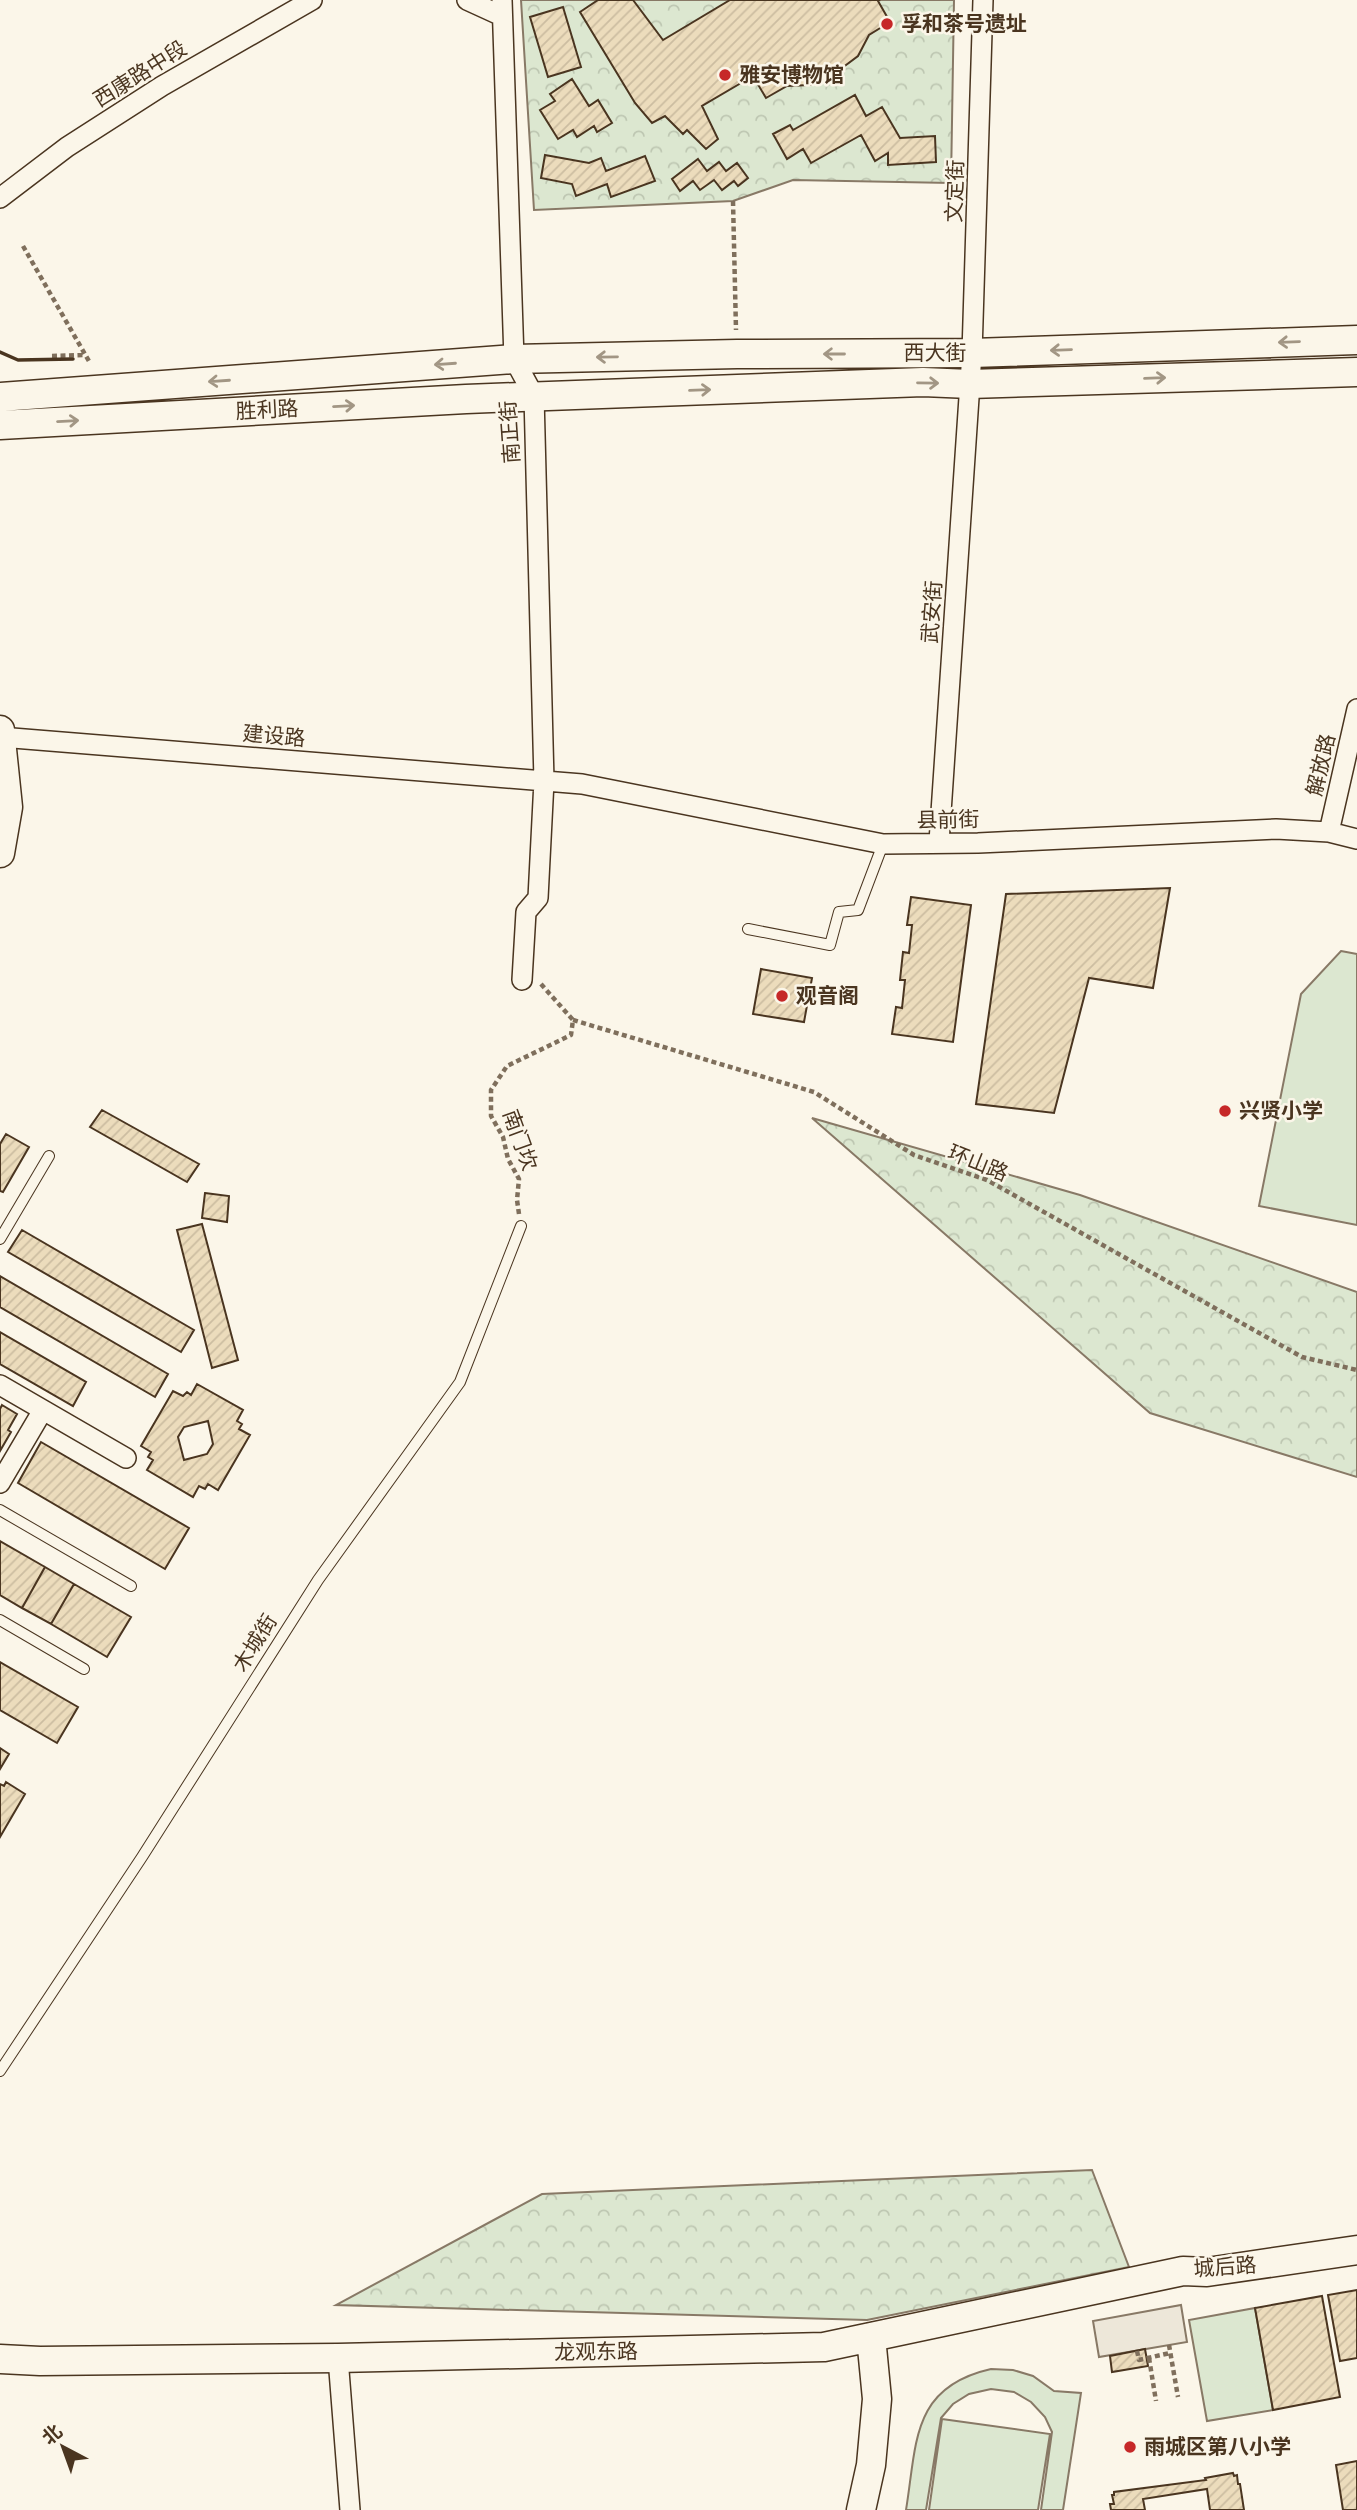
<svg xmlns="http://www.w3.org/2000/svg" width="1357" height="2510" font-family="Montserrat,'Noto Sans SC',sans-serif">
	<defs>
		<pattern id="forest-crowns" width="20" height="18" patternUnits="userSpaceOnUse" patternTransform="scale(1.75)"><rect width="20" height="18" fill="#dce7d0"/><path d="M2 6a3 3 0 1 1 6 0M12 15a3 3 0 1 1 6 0" fill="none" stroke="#bec7b2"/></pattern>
		<pattern id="building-hatch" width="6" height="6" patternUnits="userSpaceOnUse" patternTransform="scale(1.75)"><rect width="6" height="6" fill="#ecdcbc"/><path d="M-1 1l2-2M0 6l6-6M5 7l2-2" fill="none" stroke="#ccbda1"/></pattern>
	</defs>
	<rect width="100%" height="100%" fill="#fbf6e9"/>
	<path fill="url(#forest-crowns)" stroke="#887966" stroke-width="2" d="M521,0h433l-3,183 -158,-3 -60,21 -199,9z
		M812,1118l268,77 277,97v185l-207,-64z
		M1092,2170l37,97 -262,53 -531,-15 206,-111z"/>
	<path fill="#dce7d0" stroke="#887966" stroke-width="2" d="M1341,951l16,3v271l-98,-19 42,-212z
		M1255,2308l18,102 -66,11 -18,-101z
		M991,2369l22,1 20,6 21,15 27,2 -18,117h-22l11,-78 -7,-15 -14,-15 -17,-10 -23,-3 -22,5 -16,10 -12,14 -15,92h-20c11,-67 5,-123 85,-141z
		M942,2419l108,15 -12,76h-109z"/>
	<path fill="#ede7d9" stroke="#887966" stroke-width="2" d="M1181,2305l6,37 -88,15 -6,-36z"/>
	<path fill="url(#building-hatch)" stroke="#4a3520" stroke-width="2" fill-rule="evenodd" d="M598,0h35l30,40 67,-40h150l-2,1 12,21 -21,13 -11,21 -24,18 -24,11 -23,1 -21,12 -13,-22 -51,30 16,33 -12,10 -19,-19 -4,4 -18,-18 -13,7 -17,-20 -55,-91z
		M563,7l18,60 -33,10 -18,-60z
		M572,79l17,27 9,-6 14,23 -15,9 -3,-6 -17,11 -4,-7 -15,9 -18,-29 15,-9 -5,-7z
		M855,95l11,21 16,-9 18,31 35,-2 1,26 -48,3v-12l-13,8 -14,-26 -50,28 -8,-14 -16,10 -14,-25 17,-9 3,5z
		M545,155l44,8 12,-5 5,13 39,-15 10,25 -44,16 -4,-13 -31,12 -4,-12 -31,-6z
		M698,159l9,12 12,-9 7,9 11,-8 11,15 -10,8 -4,-5 -12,9 -8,-10 -14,10 -7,-9 -13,10 -8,-12z
		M1170,888l-17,100 -64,-10 -35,135 -78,-9 30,-210z
		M911,897l60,8 -18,137 -61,-8 4,-27 6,1 3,-28h-5l3,-28 6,1 3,-28h-5z
		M761,969l51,9 -8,44 -51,-8z
		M102,1110l97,54 -12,18 -97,-55z
		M6,1134l23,13 -26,45 -3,-1v-47z
		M205,1193l24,3 -2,26 -25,-4z
		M202,1224l36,136 -26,8 -35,-138z
		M22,1230l172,100 -13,22 -173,-100z
		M0,1276l168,98 -13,23 -155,-90z
		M0,1332l86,50 -13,24 -73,-42z
		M197,1384l46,26 -6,11 5,3 -3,5 11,6 -32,55 -10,-6 -3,5 -6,-3 -6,11 -46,-27 6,-10 -5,-3 3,-5 -10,-6 32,-55 10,5 4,-4 4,3zM208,1421l5,23 -6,10 -23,6 -6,-23 6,-10z
		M2,1405l15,9 -9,16 3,2 -11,19v-42z
		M41,1442l148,86 -24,41 -147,-86z
		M0,1541l45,26 -23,41 -22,-13z
		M45,1567l29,17 -23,40 -29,-16z
		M74,1584l57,33 -24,40 -56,-33z
		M0,1662l78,45 -21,36 -57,-33z
		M0,1748l9,6 -9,15z
		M6,1782l19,12 -25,43v-53l4,2z
		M1357,2290v68l-17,3 -12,-66z
		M1322,2296l18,101 -67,13 -18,-102z
		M1145,2349l3,17 -36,6 -2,-16z
		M1357,2461v49h-14l-7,-45z
		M1233,2473l1,3 3,-1 1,9h2l4,26h-34l-3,-21 -64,10 2,11h-34l-1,-6h4l-2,-9h2v-3l92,-12 -1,-2z"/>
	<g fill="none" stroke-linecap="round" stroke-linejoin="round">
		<defs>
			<path id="lane" d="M748,929l82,16 9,-33 19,-2 25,-66
				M0,1239l49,-83
				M0,1510l131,76
				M0,1620l84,49
				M0,2071l142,-214 176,-277 142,-198 61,-156"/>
			<path id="street" d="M467,0l35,16
				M502,0l12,359 20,37 10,385 -6,117 -12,14 -4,68
				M0,198l67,-51 95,-61 150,-86
				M0,737l582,47 301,60 95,-1 298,-14 53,3 28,7
				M1329,832l28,-123
				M939,842l33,-489 11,-353
				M0,1385l126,73
				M0,1483l43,-73
				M338,2358l12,152"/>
			<path id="secondary" d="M0,397l514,-38 223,-5 235,-1 385,-13
				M0,425l466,-26 457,-17 47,2 387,-12
				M0,730l8,77 -8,46
				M0,2359l40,2 298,-3 486,-11 359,-76 24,1 150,-22
				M861,2510l10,-45 6,-66 -6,-62"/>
		</defs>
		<use href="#lane" stroke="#4a3520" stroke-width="12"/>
		<use href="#street" stroke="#4a3520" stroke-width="22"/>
		<use href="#secondary" stroke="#4a3520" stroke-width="31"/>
		<path stroke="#7f6f5c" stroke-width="4.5" stroke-dasharray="5 3.5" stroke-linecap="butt" d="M733,201l3,129
			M23,246l67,117
			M52,356l33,-1
			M573,1020l241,72 100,63 73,25 315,177 55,13
			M519,1214l-2,-14 2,-21 -11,-20 -5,-22 -12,-21v-26l16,-24 64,-31 2,-15 -33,-37
			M1169,2345l9,52
			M1137,2351l2,9 31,-7
			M1149,2358l7,43"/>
		<use href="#lane" stroke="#fbf6e9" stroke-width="10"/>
		<use href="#street" stroke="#fbf6e9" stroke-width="19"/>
		<use href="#secondary" stroke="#fbf6e9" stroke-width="28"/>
		<path stroke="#4a3520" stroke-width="3.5" d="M0,352l18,8 55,-1"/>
	</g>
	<defs><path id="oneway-shaft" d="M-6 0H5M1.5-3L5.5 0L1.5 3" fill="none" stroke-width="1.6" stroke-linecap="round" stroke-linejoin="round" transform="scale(1.75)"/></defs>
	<g stroke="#a29684">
		<use href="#oneway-shaft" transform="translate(1289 342) rotate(178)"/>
		<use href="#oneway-shaft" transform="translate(1061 350) rotate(178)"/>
		<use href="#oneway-shaft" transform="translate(834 354) rotate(180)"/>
		<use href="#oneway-shaft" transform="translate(607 357) rotate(179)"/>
		<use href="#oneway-shaft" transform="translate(445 364) rotate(176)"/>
		<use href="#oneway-shaft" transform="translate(1155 378) rotate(-2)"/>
		<use href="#oneway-shaft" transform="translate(219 381) rotate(176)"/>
		<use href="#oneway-shaft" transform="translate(928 383) rotate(1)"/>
		<use href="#oneway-shaft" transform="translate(700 390) rotate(-2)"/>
		<use href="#oneway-shaft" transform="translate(344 406) rotate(-3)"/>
		<use href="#oneway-shaft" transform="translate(68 421) rotate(-3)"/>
	</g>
	<g fill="#c62828" stroke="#fbf6e9" stroke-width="2.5">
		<circle cx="887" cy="24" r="7"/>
		<circle cx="725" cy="75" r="7"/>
		<circle cx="782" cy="996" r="7"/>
		<circle cx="1225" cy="1111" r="7"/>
		<circle cx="1130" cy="2447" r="7"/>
	</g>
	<g text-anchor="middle" stroke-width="5" stroke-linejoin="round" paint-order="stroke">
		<g font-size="21" font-weight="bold" fill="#4a3520" stroke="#fbf6e9" text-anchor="start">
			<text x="901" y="31">孚和茶号遗址</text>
			<text x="739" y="82">雅安博物馆</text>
			<text x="796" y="1003">观音阁</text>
			<text x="1239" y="1118">兴贤小学</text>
			<text x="1144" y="2454">雨城区第八小学</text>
		</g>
		<g font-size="21" fill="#4a3520" stroke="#fbf6e9">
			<text transform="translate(140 74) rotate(-32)" y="7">西康路中段</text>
			<text transform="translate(955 191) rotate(-88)" y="7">文定街</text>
			<text x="935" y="360">西大街</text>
			<text transform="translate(267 410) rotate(-3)" y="7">胜利路</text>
			<text transform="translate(510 432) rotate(-94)" y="7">南正街</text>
			<text transform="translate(932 612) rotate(-86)" y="7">武安街</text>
			<text transform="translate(274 736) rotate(5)" y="7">建设路</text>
			<text transform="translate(1321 765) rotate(-77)" y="7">解放路</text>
			<text transform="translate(948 820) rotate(-1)" y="7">县前街</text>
			<text transform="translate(520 1140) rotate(70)" y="7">南门坎</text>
			<text transform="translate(978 1163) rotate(22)" y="7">环山路</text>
			<text transform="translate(255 1643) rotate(-58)" y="7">木城街</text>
			<text transform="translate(1225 2267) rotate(-4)" y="7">城后路</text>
			<text transform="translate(596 2352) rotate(-1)" y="7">龙观东路</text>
		</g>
	</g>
	<g transform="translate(63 2447) rotate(319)" stroke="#fbf6e9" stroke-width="5" paint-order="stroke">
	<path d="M0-5L12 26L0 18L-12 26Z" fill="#4a3520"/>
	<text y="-10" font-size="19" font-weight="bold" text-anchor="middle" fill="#4a3520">北</text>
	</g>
</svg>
